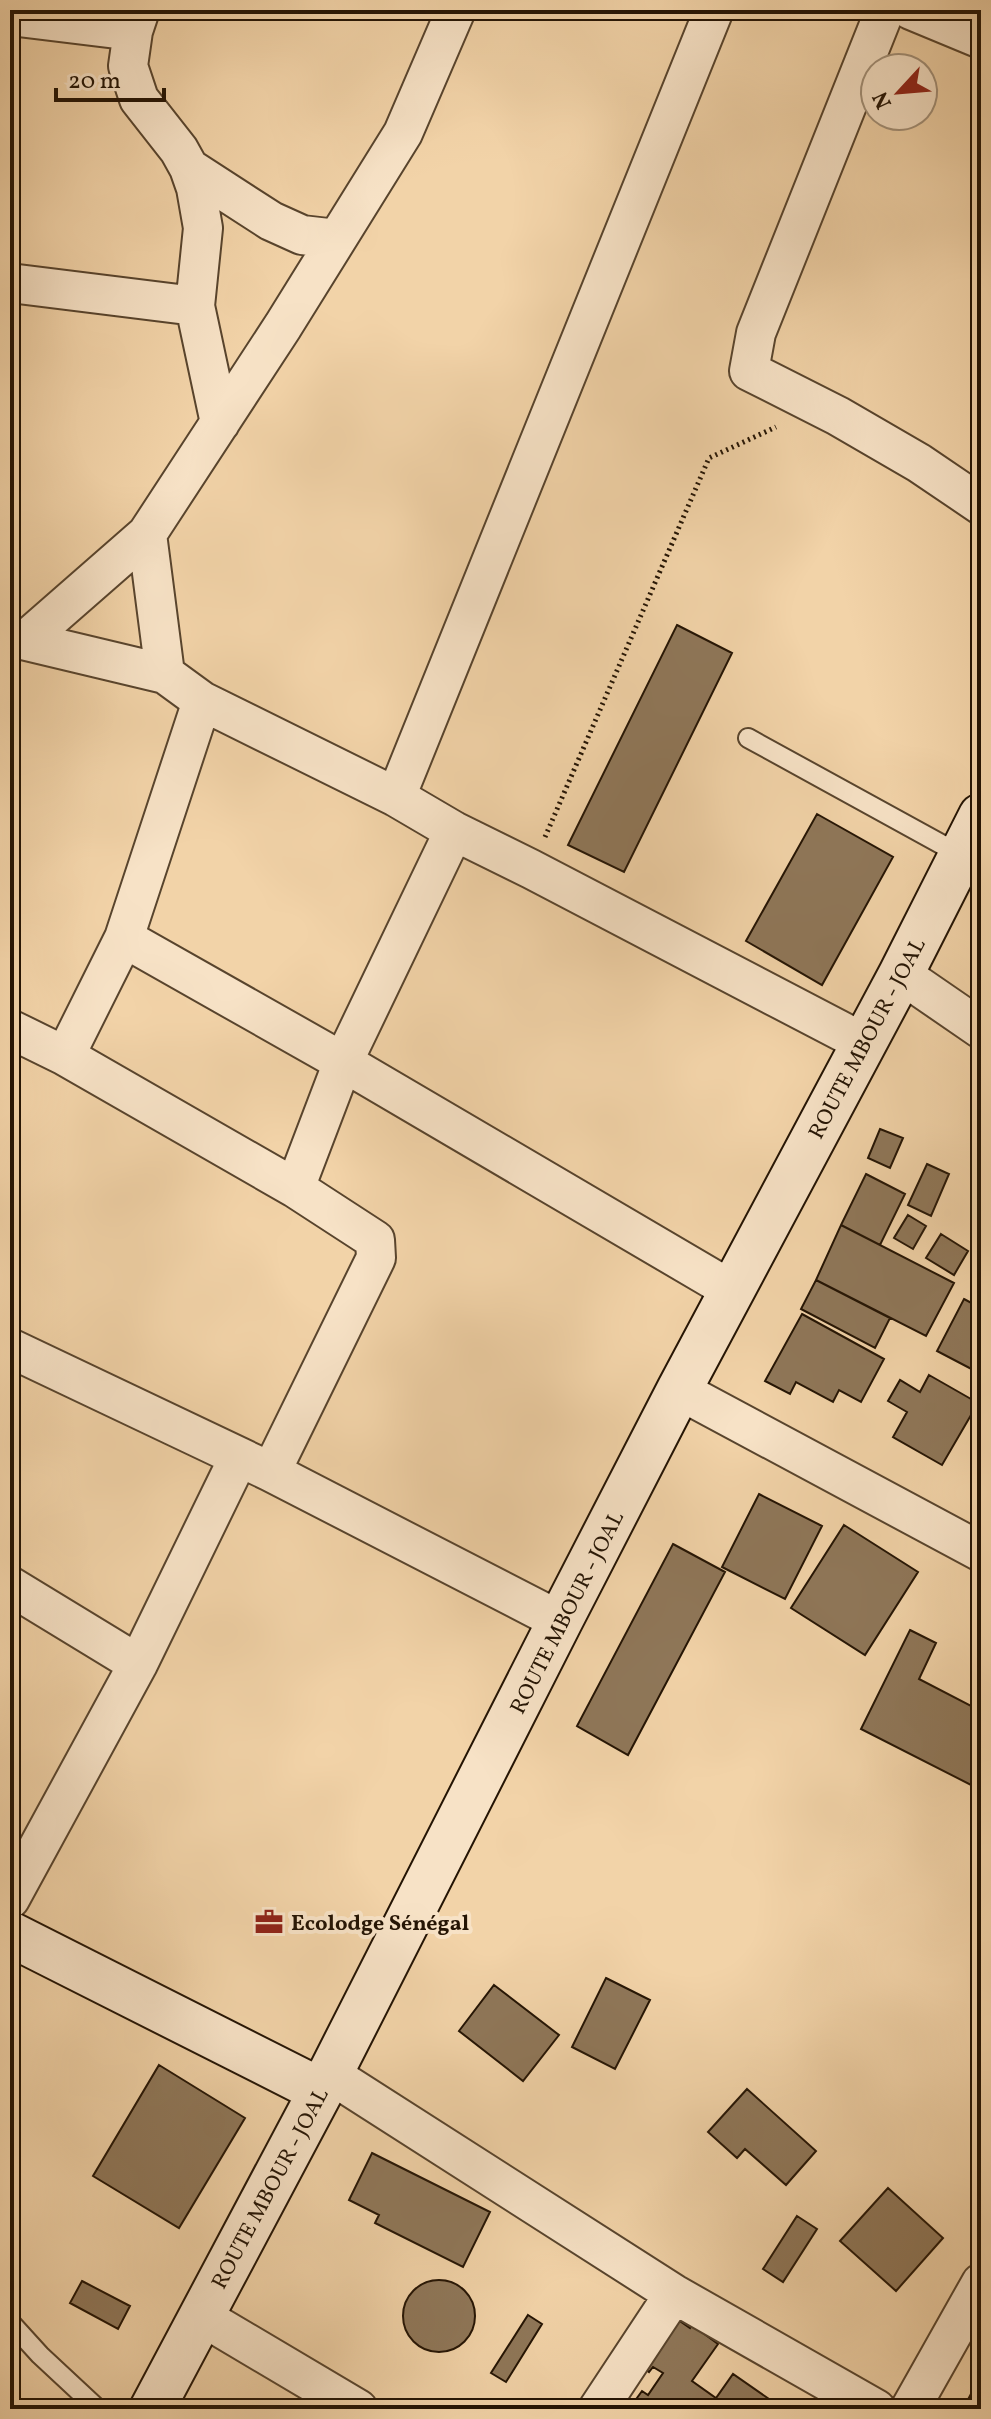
<svg xmlns="http://www.w3.org/2000/svg" width="991" height="2419" font-family="Vollkorn,serif">
	<rect width="100%" height="100%" fill="#f2d3a8"/>
	<filter id="stains"><feTurbulence type="fractalNoise" baseFrequency=".0025" numOctaves="4"/><feColorMatrix values="0 0 0 0 .2 0 0 0 0 .09 0 0 0 0 .02 0 0 0 .5 -.17"/></filter>
	<radialGradient id="worn" r=".72"><stop offset=".6" stop-color="#630" stop-opacity="0"/><stop offset="1" stop-color="#630" stop-opacity=".3"/></radialGradient>
	<path fill="#8f7759" stroke="#241404" stroke-width="2" d="M677,625l55,28 -108,219 -56,-27z
		M817,814l76,43 -71,128 -76,-44z
		M880,1129l23,9 -13,30 -22,-10z
		M927,1164l22,10 -18,42 -23,-11z
		M866,1174l39,20 -25,51 -39,-20z
		M908,1215l18,11 -13,23 -19,-11z
		M841,1225l113,58 -28,53 -110,-56z
		M941,1234l27,17 -14,24 -28,-17z
		M816,1280l74,38 -15,30 -74,-39z
		M964,1299l17,9v66l-44,-23z
		M802,1314l82,45 -23,43 -22,-12 -6,12 -37,-20 -6,12 -25,-13z
		M929,1375l49,28 -36,62 -49,-28 14,-25 -19,-11 12,-21 20,12z
		M759,1494l63,32 -37,73 -63,-32z
		M844,1525l74,47 -53,83 -74,-47z
		M673,1544l52,28 -97,183 -51,-29z
		M910,1630l26,13 -17,36 62,32v79l-120,-61z
		M606,1978l44,22 -35,69 -43,-22z
		M494,1985l65,50 -36,46 -64,-50z
		M159,2065l86,53 -66,110 -86,-52z
		M747,2089l69,62 -30,34 -41,-36 -8,9 -29,-26z
		M372,2153l118,59 -27,55 -88,-44 4,-8 -30,-15z
		M888,2188l55,50 -47,53 -56,-50z
		M797,2216l20,13 -34,53 -20,-13z
		M403 2316a36 36 0 1 1 72 0a36 36 0 1 1-72 0Z
		M82,2281l48,25 -12,23 -48,-26z
		M528,2315l14,9 -36,58 -15,-9z
		M674,2317l16,11 2,-3 26,19 -26,37 24,17 17,-24 36,25 -7,10h-133l13,-18 6,4 15,-22 -10,-6 -4,5 -9,-7z
		M981,2375v34h-18z"/>
	<g fill="none" stroke-linecap="round" stroke-linejoin="round">
		<defs>
			<path id="lane" d="M748,738l213,117
				M10,2322l30,33 58,54"/>
			<path id="street" d="M140,10l-7,21 -5,35 11,33 40,51 10,18 7,20 7,40 -8,78 25,117
				M885,10l-129,323 -7,38 89,45 81,47 62,42
				M911,10l70,29
				M10,16l123,15
				M189,168l82,53 31,14 35,4
				M10,283l185,23
				M10,637l155,37 37,27 194,96 58,34 77,38 333,174
				M27,639l120,-105
				M165,674l-18,-140 136,-208 120,-193 53,-123
				M396,797l318,-787
				M124,938l219,124 390,229
				M901,974l80,55
				M10,1029l55,27 230,132 80,52 1,18 -105,214
				M65,1056l59,-118 78,-237
				M295,1188l48,-126 111,-231
				M10,1348l261,124 289,149
				M679,1390l302,162
				M10,1586l128,78
				M10,1899l128,-235 101,-207
				M330,2074l344,220 202,115
				M201,2316l157,93
				M598,2409l76,-115
				M910,2409l71,-126"/>
			<path id="secondary" d="M10,1934l311,157
				M152,2409l178,-335 230,-453 119,-231 222,-416 80,-158"/>
		</defs>
		<use href="#lane" stroke="#58442d" stroke-width="22"/>
		<use href="#street" stroke="#58442d" stroke-width="42"/>
		<use href="#secondary" stroke="#241404" stroke-width="48"/>
		<path stroke="#241404" stroke-width="5" stroke-dasharray="2 4" stroke-linecap="butt" d="M545,837l164,-379 67,-31"/>
		<use href="#lane" stroke="#f7e2c6" stroke-width="18"/>
		<use href="#street" stroke="#f7e2c6" stroke-width="38"/>
		<use href="#secondary" stroke="#f7e2c6" stroke-width="44"/>
	</g>
	<defs>
		<symbol id="office-bare" viewBox="-9 -9 18 18"><path d="M-6-3h4V-5.5h4V-3h4V5H-6ZM-1-4.5V-3h2v-1.5ZM-6 0V1H6V0Z" fill="#8f2418" stroke="#f7e2c6" stroke-width="2.5" paint-order="stroke"/></symbol>
	</defs>
	<g fill-rule="evenodd">
		<use href="#office-bare" x="249" y="1902" width="40" height="40"/>
	</g>
	<g text-anchor="middle" stroke-width="8" stroke-linejoin="round" paint-order="stroke">
		<g font-size="22" fill="#241404" stroke="#f7e2c6">
			<text transform="translate(866 1038) rotate(-62)" y="8">ROUTE MBOUR - JOAL</text>
			<text transform="translate(566 1612) rotate(-63)" y="8">ROUTE MBOUR - JOAL</text>
			<text transform="translate(269 2188) rotate(-62)" y="8">ROUTE MBOUR - JOAL</text>
		</g>
		<g font-size="22" font-weight="bold" fill="#241404" stroke="#f7e2c6" text-anchor="start">
			<text x="291" y="1930">Ecolodge Sénégal</text>
		</g>
	</g>
	<rect width="991" height="2419" fill="none" stroke="#f2d3a8" stroke-width="40"/>
	<rect x="12" y="12" width="967" height="2395" fill="none" stroke="#241404" stroke-width="4"/>
	<rect x="20" y="20" width="951" height="2379" fill="none" stroke="#241404" stroke-width="2"/>
	<g transform="translate(899 92) rotate(244)"><circle r="38" fill="#f7e2c6" stroke="#a39078" stroke-width="2"/>
	<path d="M0-6L14 30L0 20L-14 30Z" fill="#8f2418"/>
	<text y="-12" font-size="22" font-weight="bold" text-anchor="middle" fill="#241404">N</text>
	</g>
	<path d="M56 88v12h108v-12" fill="none" stroke="#241404" stroke-width="4"/>
	<text x="68" y="88" font-size="24" fill="#241404" stroke="#f7e2c6" stroke-width="6" paint-order="stroke">20 m</text>
	<rect width="100%" height="100%" filter="url(#stains)"/>
	<rect width="100%" height="100%" fill="url(#worn)"/>
</svg>
